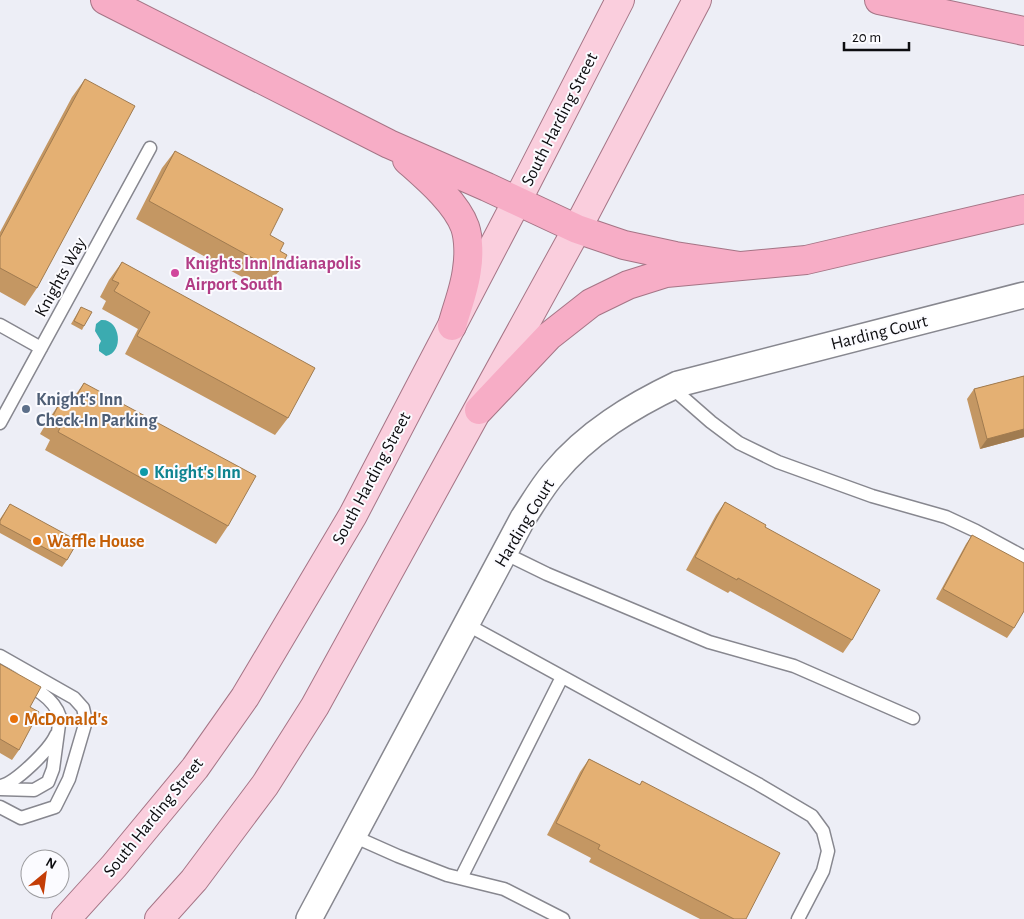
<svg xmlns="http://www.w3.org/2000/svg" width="1024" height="919" font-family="'Alegreya Sans',sans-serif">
	<rect width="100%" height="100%" fill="#edeef6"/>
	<path fill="#3babb0" d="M101,320c19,-2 24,32 5,36l-7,-5v-6l2,-4 -6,-10 1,-7z"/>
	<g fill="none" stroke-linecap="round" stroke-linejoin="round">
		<defs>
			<path id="service" d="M0,325l41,23
				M671,387l40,35 28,21 39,19 94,34 74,21 30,14 48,26
				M0,423l150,-275
				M504,553l43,21 162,68 85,24 119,52
				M466,624l292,160 54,32 11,15 5,20 -5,20 -25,48
				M0,656l74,42 9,10 3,13 -17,58 -14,28 -34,11 -21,-11
				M0,671c22,12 52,21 60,46l-7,52 -5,13 -14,8 -34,-1
				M0,786c15,-2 50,-37 56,-51
				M353,836l45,20 49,19 57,14 59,30
				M461,878l101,-201"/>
			<path id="minor" d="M309,919l214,-401c10,-15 19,-31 31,-45 33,-40 78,-67 124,-89l346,-89"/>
			<path id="primary" d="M66,919l48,-53 81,-98 50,-71 108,-182 164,-314 103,-201
				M159,919l35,-39 71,-95 50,-79 262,-477 120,-229"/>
			<path id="motorway" d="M105,0l284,144 98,43 90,42 47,16 51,11 65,10
				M879,0l145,31
				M407,160c19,17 49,42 58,67 4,12 4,30 2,42 -2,19 -10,38 -15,57
				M479,410l70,-74 42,-33 37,-18 38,-12 140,-13 218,-51"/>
		</defs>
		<use href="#service" stroke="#87878f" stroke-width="15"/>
		<use href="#minor" stroke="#87878f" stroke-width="28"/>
		<use href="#primary" stroke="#a57586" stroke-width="30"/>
		<use href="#motorway" stroke="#a57586" stroke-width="30"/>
		<use href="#service" stroke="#fff" stroke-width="12"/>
		<use href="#minor" stroke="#fff" stroke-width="25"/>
		<use href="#primary" stroke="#facedd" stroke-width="28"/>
		<use href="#motorway" stroke="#f7adc6" stroke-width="28"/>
	</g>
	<path fill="#c49763" d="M85,79l-48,209 -12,18 -25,-14v-60l72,-135z
		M175,151l105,100 -2,21 -12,18 -130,-71 26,-51z
		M122,262l166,156 -13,17 -150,-81 13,-25 -36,-20 4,-8 -6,-4 9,-17z
		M81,307l3,19 -2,4 -11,-6z
		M1024,376v61l-44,12 -13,-50 7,-10z
		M84,383l144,143 -12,18 -171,-94 5,-10 -10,-6 7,-12 12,-18 8,4 4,-7z
		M725,502l40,25 87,113 -9,13 -113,-62 -2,2 -42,-23 30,-55z
		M10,504l57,56 -5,7 -62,-34v-14z
		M972,535l42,93 -7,10 -71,-39 30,-55z
		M0,664l30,43 -11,43 -7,10 -12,-7z
		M589,759l51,26 2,-4 104,138h-46l-111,-57 2,-4 -44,-23 33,-63z"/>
	<path fill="#a07b50" d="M1024,429v8l-44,12 7,-10z"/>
	<path fill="#e4b073" stroke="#a07b50" d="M85,79l50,27 -98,182 -37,-20v-31z
		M175,151l108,58 -13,26 14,8 -4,8 7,4 -9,17 -129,-71z
		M122,262l193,106 -27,50 -151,-82 13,-24 -36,-21 5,-8 -7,-3z
		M81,307l11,5 -8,14 -10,-5z
		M1024,376v53l-37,10 -13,-50z
		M84,383l172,93 -28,50 -170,-94 5,-10 -10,-6 6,-12 10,5z
		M725,502l41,23 -1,2 115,63 -28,50 -114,-62 -1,2 -42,-23z
		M10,504l68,37 -11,19 -67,-36v-3z
		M972,535l52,28v48l-10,17 -71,-39z
		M0,664l41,23 -11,20 9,5 -20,38 -19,-11z
		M589,759l51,26 2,-4 138,72 -34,66h-12l-136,-70 2,-4 -44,-22z"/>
	<circle fill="#d1479c" stroke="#fbfbff" stroke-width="2" cx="175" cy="273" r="5"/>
	<circle fill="#5c6f8a" stroke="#fbfbff" stroke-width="2" cx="26" cy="409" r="5"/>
	<circle fill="#0f9aa8" stroke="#fbfbff" stroke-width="2" cx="144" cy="472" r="5"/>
	<g fill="#e8710a" stroke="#fbfbff" stroke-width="2">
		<circle cx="37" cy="541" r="5"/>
		<circle cx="14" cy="719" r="5"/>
	</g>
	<g text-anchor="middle" stroke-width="4" stroke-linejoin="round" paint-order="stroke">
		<g font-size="18" fill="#0d0d10" stroke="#fbfbff">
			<text transform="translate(559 119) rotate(-63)" y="6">South Harding Street</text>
			<text transform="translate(60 277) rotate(-61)" y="6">Knights Way</text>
			<text transform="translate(879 332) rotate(-14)" y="6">Harding Court</text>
			<text transform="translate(371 478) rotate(-62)" y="6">South Harding Street</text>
			<text transform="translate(524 523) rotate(-59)" y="6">Harding Court</text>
			<text transform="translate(153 817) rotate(-51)" y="6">South Harding Street</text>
		</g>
		<g font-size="18" font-weight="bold" fill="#b23c85" stroke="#fbfbff" text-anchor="start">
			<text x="185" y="269">Knights Inn Indianapolis<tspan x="185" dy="21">Airport South</tspan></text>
		</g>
		<g font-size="18" font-weight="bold" fill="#4e5e75" stroke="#fbfbff" text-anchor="start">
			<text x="36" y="405">Knight's Inn<tspan x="36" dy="21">Check-In Parking</tspan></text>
		</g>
		<g font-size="18" font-weight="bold" fill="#0d838f" stroke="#fbfbff" text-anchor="start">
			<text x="154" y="478">Knight's Inn</text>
		</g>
		<g font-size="18" font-weight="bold" fill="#c56008" stroke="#fbfbff" text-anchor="start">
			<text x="47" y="547">Waffle House</text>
			<text x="24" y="725">McDonald's</text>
		</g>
	</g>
	<g transform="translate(45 874) rotate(29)"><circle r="24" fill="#fbfbff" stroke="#9c9c9f"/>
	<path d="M0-4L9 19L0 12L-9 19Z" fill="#c43d06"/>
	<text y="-8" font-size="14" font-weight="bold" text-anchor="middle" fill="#0d0d10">N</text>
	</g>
	<path d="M844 42v8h65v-8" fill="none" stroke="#0d0d10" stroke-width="2.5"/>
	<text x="852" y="42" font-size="15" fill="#0d0d10" stroke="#fbfbff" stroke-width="4" paint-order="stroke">20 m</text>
</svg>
